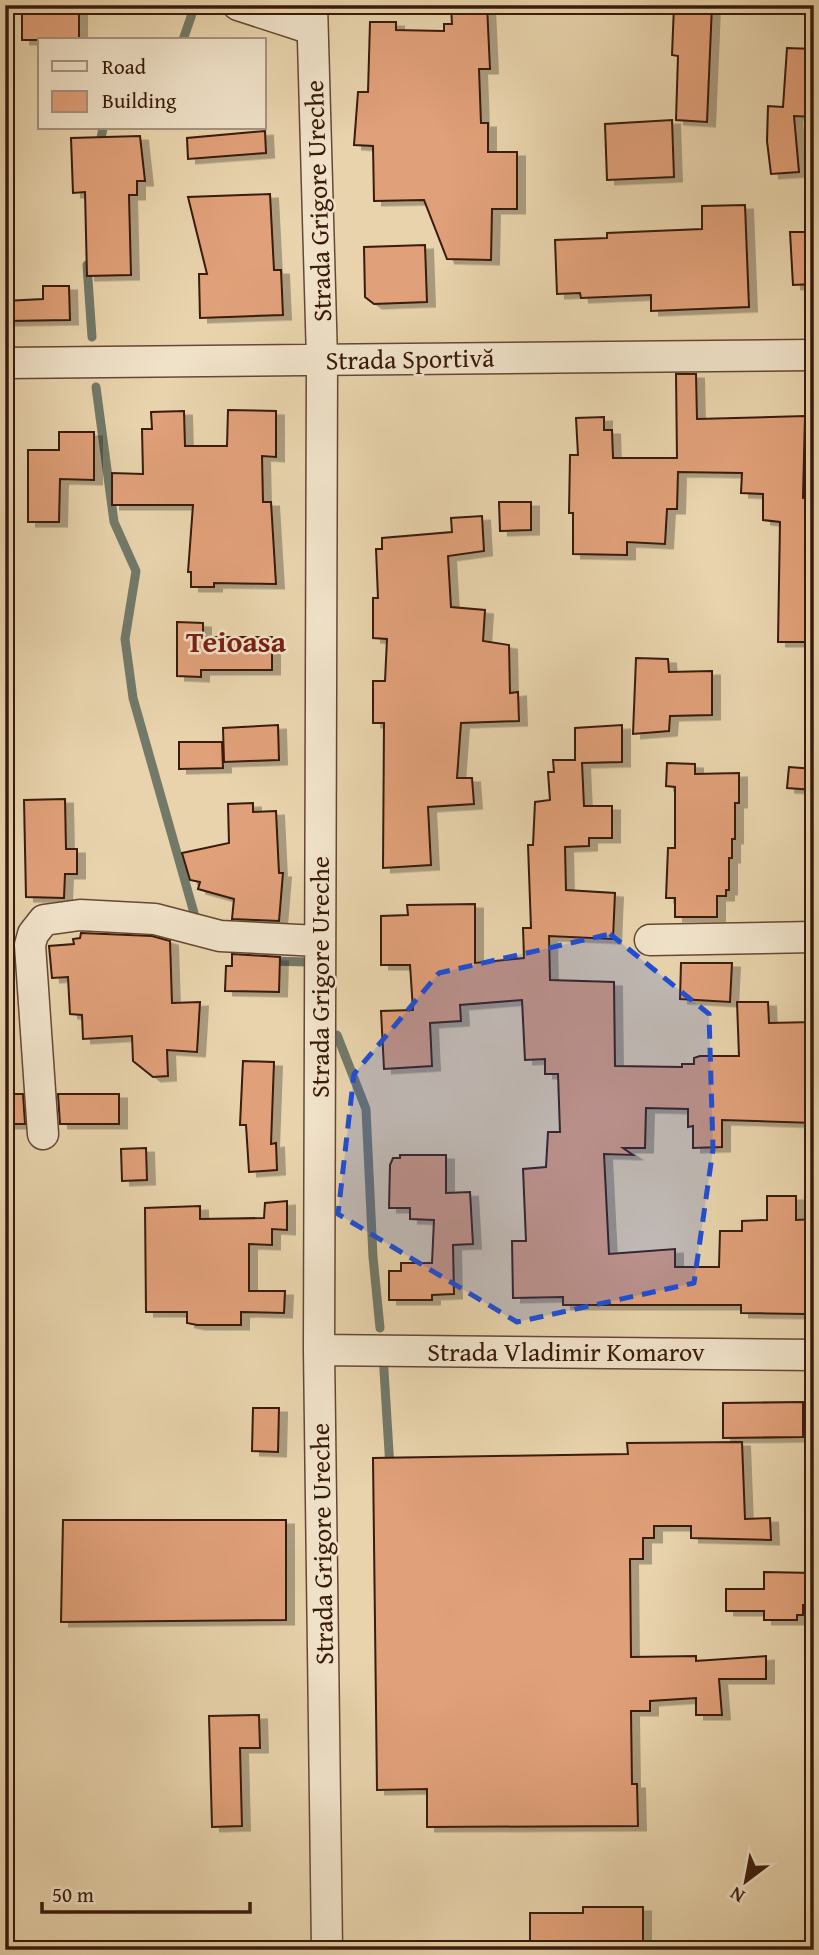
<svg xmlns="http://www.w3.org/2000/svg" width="819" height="1955" font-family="'Gentium Book Plus',serif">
	<defs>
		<filter id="shadow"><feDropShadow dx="8" dy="4.5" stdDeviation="0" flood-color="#0004"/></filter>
	</defs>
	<rect width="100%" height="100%" fill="#e8d3ac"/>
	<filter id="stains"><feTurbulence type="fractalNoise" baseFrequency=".00286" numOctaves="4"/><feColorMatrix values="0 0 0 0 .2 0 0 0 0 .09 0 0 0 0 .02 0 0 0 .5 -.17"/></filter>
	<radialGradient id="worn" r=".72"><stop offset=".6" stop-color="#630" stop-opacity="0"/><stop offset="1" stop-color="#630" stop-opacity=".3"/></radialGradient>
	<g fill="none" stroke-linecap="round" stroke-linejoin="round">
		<path stroke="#727968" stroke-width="9" d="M183,40l12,-35
			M99,148l4,-20
			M87,265l5,72
			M96,387l18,135 22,49 -11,68 8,59 61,215
			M268,961l40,1
			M337,1035l29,74 7,148 7,71
			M383,1354l7,114"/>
	</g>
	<path fill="#e0a079" stroke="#391a0b" stroke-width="2" filter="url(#shadow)" d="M22,5h57v35h-57z
		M451,5h36l3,64h-11l2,54h7v29h29v57h-25l-1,51 -44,-1 -23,-59 -50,1 -1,-55 -19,-1 4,-53h10l2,-70h26v8l48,1v-7h8z
		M674,5h38l-5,117 -31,-2 2,-64 -6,-1z
		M787,48l27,1v68l-20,-1 5,56 -28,2 -4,-33 1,-35 15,1z
		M672,120l2,57 -67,3 -2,-56z
		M265,131l1,22 -78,6 -1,-21z
		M140,136l5,45h-8v14h-8l2,80 -44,1 -2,-84 -12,1 -2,-55z
		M270,194l4,76h7l2,45 -83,3 -1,-44h8l-19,-77z
		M745,205l4,102 -98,4v-16l-70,3 -1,-5 -23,1 -2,-54 52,-2v-5l95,-4v-23z
		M790,232h24v52l-21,1z
		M425,245l2,57 -53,2 -9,-7 -1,-50z
		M43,286h26l1,34 -65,1v-20l38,-2z
		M676,374h20l1,45 108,-3 -2,82 11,-1v29l-7,2 -2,114h-27l2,-120 -17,-2v-26l-22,-1 1,-20 -64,-1 -1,37h-10l-2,35 -38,-2v13l-54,-1v-41h-4l1,-58h8l-2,-37 28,-1v13h8l1,28h64z
		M228,410l48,1v46l-14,-1 1,46h8l5,82 -62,-1v4h-23v-15h-3l5,-67h-81v-32l31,1 -1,-45h10l-1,-17 33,-1 1,35h42z
		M59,432h35v48l-34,-1 -1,43h-31v-72h31z
		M499,502h32v28l-31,1z
		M482,516l2,35 -36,5 3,51 34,3 -2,31 26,4 1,48 8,-1 1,29 -58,2 -4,55h15l2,26 -46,3 3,58 -48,3 1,-145h-11v-42h12l2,-42 -14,-1v-40h5l-2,-49h6v-11l70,-6 -1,-14z
		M177,622l26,1v14h69v33h-71v7l-24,-1z
		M636,658l32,1 1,13 43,-1v44l-42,1 -1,15 -36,3z
		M278,725l1,35 -55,2 -1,-34z
		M622,725v37l-40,1 2,43h28v32h-23v8l-24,1 1,43 49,3 -2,46 -64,-3 1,44 64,2 1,84 67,1v-3h12v-6l6,-2h39l-2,-54h31l1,21 45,-1v101l-92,-3v27l-29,1v-22l-5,1v-18l-42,-1 -1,40h-22l10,7 -29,-1 5,100 66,-5v18h44l1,-36h22v-10l25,-1v-24h29v24l18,-1v83h-7v12l-66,-1v-8h-178v-8l-50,1 -1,-57h14l-3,-72 23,-2 2,-35h12l-2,-58h-13v-15l-20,1 -3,-60 -62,5 1,16 -31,2 2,43 -48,3 -3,-58 32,-1 -3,-45h-29v-49l27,-1 -1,-10 68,-1v59l49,-5 -1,-30h8l-3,-83h5l2,-43 15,-2 -2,-28h6l-1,-12h22v-32z
		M179,742h43l1,26 -44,1z
		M667,763l28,1v10l44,-1v30h-4v36h-3v19h-3v32h-3v6h-9v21h-42v-19h-9l2,-50h7v-61l-9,-1z
		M789,767l25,2v21l-27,-2z
		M65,799l1,50h11v25h-12l-1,24 -38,-1 -2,-97z
		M253,803v9l23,-1 3,62h4l-4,48 -47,-2 2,-20 -36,-10 2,-7 -10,-2 -8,-27 47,-10 -1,-39z
		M81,933l71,3 18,5 2,62 28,-1 -3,50 -30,-2 1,26 -15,1 -20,-16 -1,-25 -49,3 -1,-24 -12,-1 -2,-37 -16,1 -3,-32 25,-2 -1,-5 7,-1z
		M232,954l48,3 -1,35 -54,-1 1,-25h6z
		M681,963h51l-2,39 -50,-3z
		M243,1061l31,1 -3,82 5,-1 1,27 -28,2 -3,-47h-6z
		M5,1094h18l2,30h-20z
		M58,1094h61v30h-59z
		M146,1148l1,32 -25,1 -1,-32z
		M400,1155h46v38l24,-1 3,52 -20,1 1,49 -22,1v5h-43v-29h12v-8h31l2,-43 -24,-1v-11h-21l1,-43 3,-7h7z
		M287,1201v29l-15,-1v16l-23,-1v47h36l-1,22 -43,-1v13h-44l-10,-2v-11h-41l-1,-104 55,-2v13l64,-1 1,-15z
		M803,1402v35l-80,1v-35z
		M253,1408h26l-1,44 -26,-1z
		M742,1442l3,77 25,-1 1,22 -80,-2v-12h-37v12h-11v21h-13l1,98 65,-1v5l70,-5v23h-47l3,36h-26v-17l-46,3v10h-19l1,73h5l1,42 -211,1v-38l-50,1 -4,-332 255,-4 -1,-11z
		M63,1520h223v100l-225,2z
		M764,1572l50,1v32h-11v10h-6v5h-33v-9h-38v-22h38z
		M259,1715l1,33h-20l2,78 -30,1 -3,-111z
		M583,1907h60v43h-113v-37h53z"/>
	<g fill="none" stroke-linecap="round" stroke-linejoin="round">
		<defs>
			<path id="minor" d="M238,5l74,24
				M312,5l10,355 -3,990 8,600
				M5,363l809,-8
				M650,940l164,-3
				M43,1134l-13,-189 3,-11 11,-14 36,-5 75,4 65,17 99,5
				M319,1350l495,5"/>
		</defs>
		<use href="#minor" stroke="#654833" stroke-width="33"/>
		<use href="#minor" stroke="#f0e2c9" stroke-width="30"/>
	</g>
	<path fill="#1d4ed8" fill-opacity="0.2" stroke="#1d4ed8" stroke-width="5" stroke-dasharray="14 9" stroke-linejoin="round" d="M610,934l99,80 4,135 -19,134 -177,39 -179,-108 16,-140 85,-101z"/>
	<g text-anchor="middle" stroke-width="5" stroke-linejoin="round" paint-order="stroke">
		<g font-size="26" fill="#391a0b" stroke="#f0e2c9">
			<text transform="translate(318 201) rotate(-92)" y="9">Strada Grigore Ureche</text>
			<text transform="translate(410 359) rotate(-1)" y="9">Strada Sportivă</text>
			<text transform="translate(320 977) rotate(-90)" y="9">Strada Grigore Ureche</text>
			<text x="566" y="1361">Strada Vladimir Komarov</text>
			<text transform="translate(322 1544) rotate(-91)" y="9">Strada Grigore Ureche</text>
		</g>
		<g font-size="30" font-weight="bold" fill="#7a1f14" stroke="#f0e2c9">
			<text x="236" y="652">Teioasa</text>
		</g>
	</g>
	<rect width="819" height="1955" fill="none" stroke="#e8d3ac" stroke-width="28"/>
	<rect x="7" y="7" width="805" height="1941" fill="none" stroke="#391a0b" stroke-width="3.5"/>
	<rect x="14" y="14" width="791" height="1927" fill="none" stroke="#391a0b" stroke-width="2"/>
	<rect x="38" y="38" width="228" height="91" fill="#f0e2c9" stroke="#a7927d" stroke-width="2"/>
	<rect x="52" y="61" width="35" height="10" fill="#f0e2c9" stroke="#a7927d" stroke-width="2"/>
	<text x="102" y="74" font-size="21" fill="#391a0b">Road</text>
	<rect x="52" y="91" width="35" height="21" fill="#e0a079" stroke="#a7927d" stroke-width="2"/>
	<text x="102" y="108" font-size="21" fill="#391a0b">Building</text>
	<g transform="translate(746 1881) rotate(212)" stroke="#f0e2c9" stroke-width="5" paint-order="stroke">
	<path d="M0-5L12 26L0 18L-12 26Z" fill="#391a0b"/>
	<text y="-10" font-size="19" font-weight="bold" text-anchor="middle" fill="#391a0b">N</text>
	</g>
	<path d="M42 1902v10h208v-10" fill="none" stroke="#391a0b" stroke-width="3.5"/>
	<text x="52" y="1902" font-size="21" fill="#391a0b" stroke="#f0e2c9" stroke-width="5" paint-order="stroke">50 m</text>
	<rect width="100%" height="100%" filter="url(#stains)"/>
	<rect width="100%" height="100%" fill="url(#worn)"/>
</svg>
